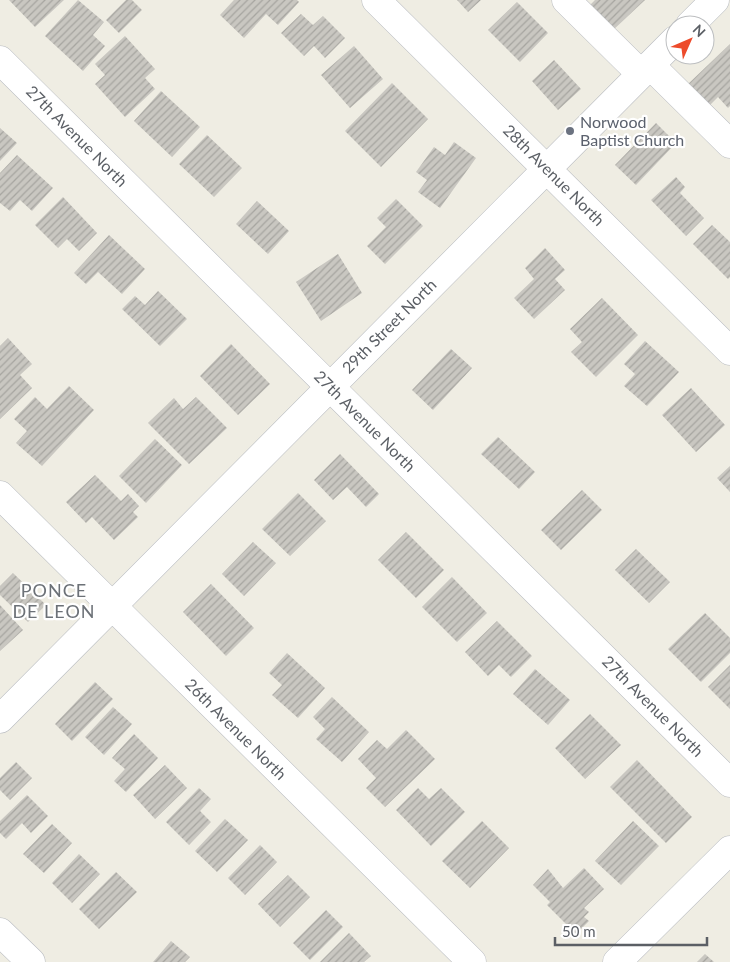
<svg xmlns="http://www.w3.org/2000/svg" width="730" height="962" font-family="Lato,sans-serif">
	<defs>
		<pattern id="building-hatch" width="6" height="6" patternUnits="userSpaceOnUse" patternTransform="scale(1.25)"><rect width="6" height="6" fill="#c9c7c1"/><path d="M-1 1l2-2M0 6l6-6M5 7l2-2" fill="none" stroke="#a6a5a0"/></pattern>
	</defs>
	<rect width="100%" height="100%" fill="#efede3"/>
	<path fill="url(#building-hatch)" d="M9,0h55l-29,27z
		M78,0l26,22 -11,13 12,11 -22,25 -38,-35z
		M126,0h6l10,10 -23,23 -13,-13z
		M234,0h63l2,2 -21,23 -12,-11 -22,24 -24,-23z
		M457,0h24l-13,12z
		M595,0h50l-33,31 -23,-25z
		M517,2l31,31 -28,29 -32,-32z
		M301,14l12,11 10,-9 22,22 -20,20 -11,-12 -10,10 -23,-23z
		M125,36l30,33 -10,9 10,11 -30,28 -30,-33 10,-9 -10,-11z
		M730,44v62l-2,2 -10,-11 -11,11 -21,-22z
		M354,46l29,33 -33,29 -29,-33z
		M554,60l27,29 -23,21 -26,-29z
		M392,83l36,36 -47,48 -36,-36z
		M161,91l39,36 -28,30 -38,-36z
		M656,123l20,20 -40,42 -21,-20z
		M0,128l17,15 -17,18z
		M207,135l35,33 -28,29 -35,-33z
		M454,142l22,16 -36,50 -22,-16 9,-12 -11,-8 18,-25 11,8z
		M17,155l36,33 -21,23 -12,-11 -10,11 -10,-8v-30z
		M676,177l9,10 -5,6 24,25 -18,18 -35,-36z
		M63,197l34,36 -18,18 -12,-12 -9,9 -23,-23z
		M396,199l27,27 -38,38 -18,-18 19,-19 -9,-9z
		M257,201l32,30 -21,23 -32,-30z
		M712,225l18,17v35l-2,2 -35,-35z
		M109,235l36,34 -23,25 -24,-22 -12,12 -12,-11z
		M545,248l20,22 -10,9 10,11 -31,29 -20,-21 20,-19 -9,-11z
		M338,254l24,39 -41,28 -25,-39z
		M158,291l29,28 -27,27 -38,-37 13,-13 10,9z
		M602,298l36,37 -42,42 -25,-25 11,-10 -12,-13z
		M8,338l24,26 -12,11 12,13 -32,31v-73z
		M645,341l34,31 -32,34 -23,-20 11,-12 -11,-10z
		M231,344l39,40 -32,31 -38,-39z
		M451,349l21,19 -39,42 -21,-20z
		M69,386l25,24 -52,56 -26,-23 11,-12 -13,-12 21,-22 12,12z
		M691,388l34,37 -29,27 -34,-37z
		M196,397l31,31 -38,36 -41,-41 26,-25 9,11z
		M498,437l37,35 -16,17 -38,-35z
		M155,439l27,26 -36,38 -27,-27z
		M340,454l39,40 -13,13 -19,-20 -14,13 -19,-20z
		M730,466v26l-13,-14z
		M95,475l26,26 7,-7 11,12 -6,6 5,5 -24,23 -22,-23 -6,6 -20,-21z
		M582,490l20,20 -41,40 -20,-20z
		M298,493l28,28 -36,35 -28,-27z
		M406,532l38,38 -28,28 -38,-38z
		M253,542l23,21 -32,33 -22,-22z
		M636,549l34,33 -21,21 -34,-33z
		M13,573l33,32 -18,17 -28,-27v-9z
		M452,577l35,36 -30,29 -35,-35z
		M211,584l43,44 -28,28 -43,-44z
		M0,605l23,25 -23,21z
		M705,613l25,25v15l-29,29 -33,-33z
		M497,621l35,35 -21,21 -12,-12 -11,11 -23,-24z
		M287,653l38,35 -27,30 -26,-23 10,-10 -13,-12z
		M730,665v44l-22,-22z
		M535,669l35,31 -22,25 -35,-31z
		M95,682l18,17 -41,42 -17,-17z
		M332,697l37,35 -27,30 -26,-23 9,-10 -12,-12z
		M113,707l19,17 -28,31 -19,-18z
		M590,714l31,31 -36,34 -30,-31z
		M406,730l29,29 -50,48 -19,-19 10,-10 -18,-19 19,-19 10,9z
		M134,734l24,24 -32,34 -12,-11 11,-12 -13,-11z
		M637,760l55,57 -26,26 -56,-56z
		M16,762l16,16 -22,22 -10,-10v-12z
		M165,765l22,23 -32,31 -22,-24z
		M199,788l12,11 -11,12 11,11 -22,23 -23,-23z
		M418,788l11,11 12,-11 24,24 -34,34 -35,-36z
		M27,795l21,21 -17,17 -9,-10 -16,16 -6,-6v-12z
		M225,819l23,21 -31,32 -22,-21z
		M482,821l27,27 -39,40 -28,-27z
		M633,821l26,25 -38,39 -26,-24z
		M52,824l20,19 -28,30 -21,-19z
		M260,845l17,17 -32,33 -17,-17z
		M79,854l21,20 -28,29 -20,-20z
		M584,868l20,21 -20,19 5,4 -5,5 5,4 -13,13 -29,-29 3,-3 -17,-17 15,-16 15,19z
		M116,872l21,20 -38,37 -20,-20z
		M288,875l22,22 -30,30 -22,-23z
		M326,910l17,17 -33,33 -17,-17z
		M349,933l22,23 -7,6h-44z
		M171,941l19,16 -5,5h-32z
		M705,954l9,8h-17z"/>
	<g fill="none" stroke-linecap="round" stroke-linejoin="round">
		<defs>
			<path id="minor" d="M376,0l354,351
				M566,0l75,74
				M690,25l25,-25
				M0,60l730,723
				M650,65l80,79
				M0,495l472,467
				M0,719l675,-679
				M0,932l31,30
				M617,962l113,-112"/>
		</defs>
		<use href="#minor" stroke="#b8bbc0" stroke-width="29"/>
		<use href="#minor" stroke="#fff" stroke-width="28"/>
	</g>
	<circle fill="#6b7280" stroke="#fff" stroke-width="2" cx="570" cy="131" r="5"/>
	<g text-anchor="middle" stroke-width="4.5" stroke-linejoin="round" paint-order="stroke">
		<g font-size="16" fill="#5b616d" stroke="#fff" text-anchor="start">
			<text x="580" y="128">Norwood<tspan x="580" dy="18">Baptist Church</tspan></text>
		</g>
		<g font-size="16" fill="#5b5f65" stroke="#fff">
			<text transform="translate(77 136) rotate(45)" y="6">27th Avenue North</text>
			<text transform="translate(554 175) rotate(45)" y="6">28th Avenue North</text>
			<text transform="translate(389 326) rotate(-45)" y="6">29th Street North</text>
			<text transform="translate(365 421) rotate(45)" y="6">27th Avenue North</text>
			<text transform="translate(653 706) rotate(45)" y="6">27th Avenue North</text>
			<text transform="translate(236 729) rotate(45)" y="6">26th Avenue North</text>
		</g>
		<g font-size="18" letter-spacing="1" fill="#6c7177" stroke="#fff">
			<text x="54" y="597">PONCE<tspan x="54" dy="21">DE LEON</tspan></text>
		</g>
	</g>
	<g transform="translate(690 40) rotate(45)"><circle r="24" fill="#ffffff" stroke="#bdbfc1"/>
	<path d="M0-4L9 19L0 12L-9 19Z" fill="#ed4b2b"/>
	<text y="-8" font-size="14" font-weight="bold" text-anchor="middle" fill="#5b5f65">N</text>
	</g>
	<path d="M555 937v8h152v-8" fill="none" stroke="#5b5f65" stroke-width="2.5"/>
	<text x="562" y="937" font-size="15" fill="#5b5f65" stroke="#ffffff" stroke-width="4" paint-order="stroke">50 m</text>
</svg>
